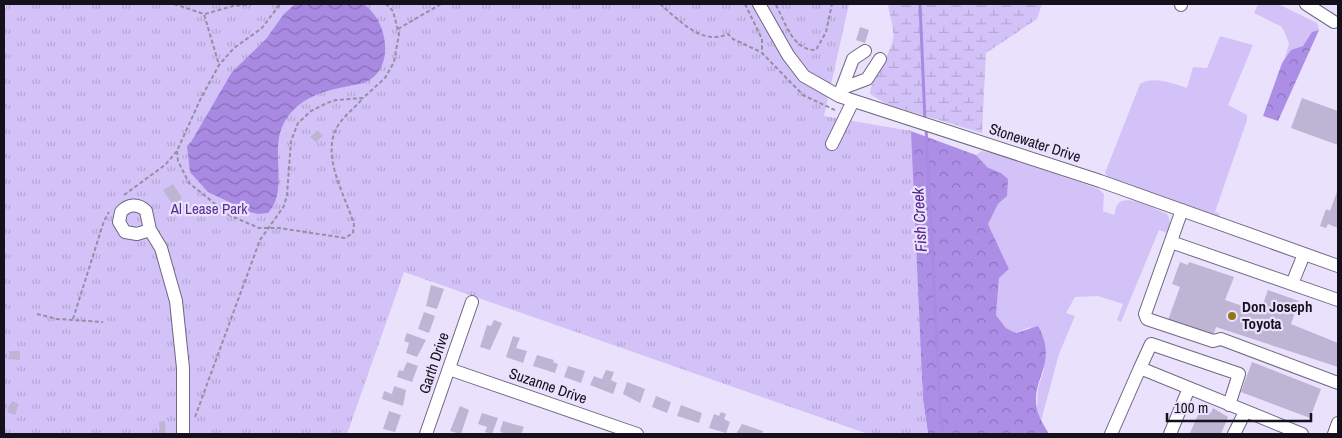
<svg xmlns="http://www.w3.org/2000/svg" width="1342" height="438" font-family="'Archivo Narrow',sans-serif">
	<defs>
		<pattern id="forest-crowns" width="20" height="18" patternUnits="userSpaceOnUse" patternTransform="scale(1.25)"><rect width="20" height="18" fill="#ad8ee7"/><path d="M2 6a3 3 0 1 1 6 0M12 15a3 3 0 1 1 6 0" fill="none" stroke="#8c73ba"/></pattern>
		<pattern id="wetland-marsh" width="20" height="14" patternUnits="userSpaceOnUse" patternTransform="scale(1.25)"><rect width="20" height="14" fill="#d3c2f7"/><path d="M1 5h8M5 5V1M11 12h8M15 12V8" fill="none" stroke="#b4a6d3"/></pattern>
		<pattern id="park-tufts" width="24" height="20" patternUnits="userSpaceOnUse" patternTransform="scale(1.25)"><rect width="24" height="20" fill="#d3c2f7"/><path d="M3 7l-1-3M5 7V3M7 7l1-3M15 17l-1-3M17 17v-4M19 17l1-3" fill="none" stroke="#b4a6d3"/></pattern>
		<pattern id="water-waves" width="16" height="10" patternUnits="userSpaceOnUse" patternTransform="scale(1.25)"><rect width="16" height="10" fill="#a98ae3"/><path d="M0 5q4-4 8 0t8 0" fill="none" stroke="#886fb7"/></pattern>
	</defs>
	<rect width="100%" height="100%" fill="#eae2fd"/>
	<path fill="#d3c2f7" d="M1258,4h20l39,19 2,7c-9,3 -9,11 -17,16 -10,7 -10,2 -18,15l5,-18 -7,-16 -28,-14z
		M1220,36l33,9 -25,60 19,10v5l-32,92 5,2 -3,4 -107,-38 -5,-7 35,-89c14,-8 31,-1 47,4l6,-21 14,1z
		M982,151l22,5 95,33 5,5 -1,17 11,4c1,-3 2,-9 4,-11 8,-11 39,6 49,10 4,6 4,13 0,19l-8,-3 -38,92 -4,-2 6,-16 -25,-8 -23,1 -9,16 9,3 -16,38 -18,67 -4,-12 1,-21 6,-18 -14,-43 -14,6 -10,-5 -10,-13 3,-37 10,-9 -21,-45 10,-20 9,-8 -6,-23 -14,-6 -11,-12z"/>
	<path fill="url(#forest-crowns)" d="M1319,30l-41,91 -15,-5 19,-53 9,-13 12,-4 9,-14z
		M908,130l68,25 11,12 14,6 7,6 -1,17 -9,8 -10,20 21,45 -10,9 -3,37 10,13 10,5 22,-7c21,38 -8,53 -1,83 2,9 8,18 12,25h-121l-5,-34z"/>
	<path fill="url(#wetland-marsh)" d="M888,4h154l-5,15 -51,34 -4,80 -96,-29 -16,-10c2,-20 19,-35 23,-55 2,-10 -4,-25 -5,-35z"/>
	<path fill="url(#park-tufts)" d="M7,4h842l-25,112 87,15 12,269 5,34h-60l-464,-162 -57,162h-343v-423z"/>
	<path fill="url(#water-waves)" d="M295,4h68c23,14 32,58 8,75 -7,5 -14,5 -22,7 -26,5 -49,11 -64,35 -17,28 5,68 -17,92l-10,1 -8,-2 -42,-20 -18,-20 -3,-26 4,-4 41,-70 34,-33 18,-25z"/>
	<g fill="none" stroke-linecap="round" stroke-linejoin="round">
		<path stroke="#a98ae3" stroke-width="3" d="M920,4l5,117
			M926,127l14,281 3,26"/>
	</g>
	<path fill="#beb4d4" d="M860,27l9,3 -4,13 -9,-3z
		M1302,98l36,13v34l-47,-17z
		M318,130l5,6 -7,6 -6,-5z
		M173,184l9,14 -9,7 -10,-15z
		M1338,189v39l-10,-4 -2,4 -6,-2 6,-17 4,2z
		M1180,262l8,3 1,-3 45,15 -9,23 35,12 8,-22 31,11 -8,23 47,19v24l-122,-40 -3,9 -45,-16 12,-33 -8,-3z
		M431,285l13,4 -7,20 -11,-3z
		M424,312l11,4 -6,17 -11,-4z
		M494,320l8,3 -12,27 -10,-3 7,-22 4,1z
		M407,333l19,7 -9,17 -11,-4 3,-10 -5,-2z
		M513,336l7,2 -4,10 11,3 -4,12 -17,-6z
		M9,351h11v9l-11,-1z
		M537,355l17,5 -1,2 5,2 -3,9 -22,-7z
		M407,362l11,4 -6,16 -15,-5 2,-7 4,1z
		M1252,362l69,27 -11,29 -69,-26z
		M568,366l17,5 -4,12 -17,-6z
		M606,370l8,2 -3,8 6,3 -4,11 -23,-9 4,-9 8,3z
		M627,382l18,7 -5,14 -17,-9z
		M394,386l12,4 -3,16 -21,-7 2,-8 8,3z
		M656,396l15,6 -4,11 -15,-6z
		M12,401l7,3 -4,11 -8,-3z
		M681,405l21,8 -3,10 -22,-7z
		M460,406l9,4 -8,24 -11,-3z
		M1201,408l10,5 2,-5 15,9 -7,17 -31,-1z
		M389,411l12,4 -6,17 -12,-3z
		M721,412l5,2 -2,5 6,3 -4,11 -17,-5 5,-14 5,2z
		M482,413l16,5 -6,16 -7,-2 2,-5 -9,-3z
		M165,421l1,13h-6l-1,-12z
		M503,421l21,6 -3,7h-17l-4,-3z
		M742,424l21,7 -1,3h-26z"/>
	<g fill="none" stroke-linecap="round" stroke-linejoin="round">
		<defs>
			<path id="minor" d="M759,4l29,51 16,21 35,20 261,85 238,85
				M1306,4l28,18
				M1181,5v-1
				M843,88l24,-9 13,-20
				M839,96l14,-37 12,-8
				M832,144l21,-43
				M1182,210l-37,104 2,5 66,22 8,-2 117,44
				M150,230l-13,4 -12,-2 -6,-10 2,-10c7,-8 17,-9 25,-1l4,19 11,18 15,53 7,67v66
				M1171,242l167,58
				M1292,284l12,-30
				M449,369l188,65
				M1229,405l10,-31 -88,-30 -11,24 162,66
				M426,434l46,-132
				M1111,434l29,-66
				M1170,434l19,-46
				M1234,434l11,-22
				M1334,434l4,-11"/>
		</defs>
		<use href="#minor" stroke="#6f6683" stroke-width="14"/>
		<path stroke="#958fa4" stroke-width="2" stroke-dasharray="4 2.5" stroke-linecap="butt" d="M174,4l30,10 15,51
			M660,4c19,16 42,42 68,30l5,5 28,13
			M745,4l17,35v14l41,42 34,16
			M776,5c9,17 17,46 40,45l10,-18 6,-28
			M205,14l28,-8 21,-2
			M398,29l43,-25
			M177,151l1,10 11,22 40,32 30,13h20l66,10 8,-5 1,-9c-9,-29 -35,-71 -15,-100 7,-10 17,-17 24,-26
			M124,195l41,-30 12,-14 23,-51 19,-35 15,-17 28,-20 18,-24
			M37,314l20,5 46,3
			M73,319l31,-98 5,-9
			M195,417l65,-177 24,-34 3,-11 4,-54 7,-18 13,-12 16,-8 9,-3 27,-2 22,-20 9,-16 5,-28 -6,-23 -7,-7"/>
		<use href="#minor" stroke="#fff" stroke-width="12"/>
	</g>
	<circle fill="#93751c" stroke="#eae2fd" stroke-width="2" cx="1232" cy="316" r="5"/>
	<g text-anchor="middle" stroke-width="4.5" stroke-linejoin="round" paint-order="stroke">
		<g font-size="15" fill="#14101c" stroke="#eae2fd">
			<text transform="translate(1035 143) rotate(18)" y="5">Stonewater Drive</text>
			<text transform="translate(434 363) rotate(-71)" y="5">Garth Drive</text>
			<text transform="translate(548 386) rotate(19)" y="5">Suzanne Drive</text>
		</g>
		<g font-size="15" fill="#5a2d94" stroke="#eae2fd">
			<text x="209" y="214">Al Lease Park</text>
		</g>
		<g font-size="15" font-weight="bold" fill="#14101c" stroke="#eae2fd" text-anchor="start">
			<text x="1242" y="312">Don Joseph<tspan x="1242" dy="17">Toyota</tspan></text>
		</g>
		<g font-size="16" font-style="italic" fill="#53248b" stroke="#eae2fd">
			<text transform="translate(919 220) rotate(-93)" y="6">Fish Creek</text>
		</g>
	</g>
	<rect width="1342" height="438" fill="none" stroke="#14101c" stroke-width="10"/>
	<path d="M1167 413v8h144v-8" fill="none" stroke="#14101c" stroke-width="2.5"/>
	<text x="1174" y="413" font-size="15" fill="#14101c" stroke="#eae2fd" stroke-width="4" paint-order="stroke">100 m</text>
</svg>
